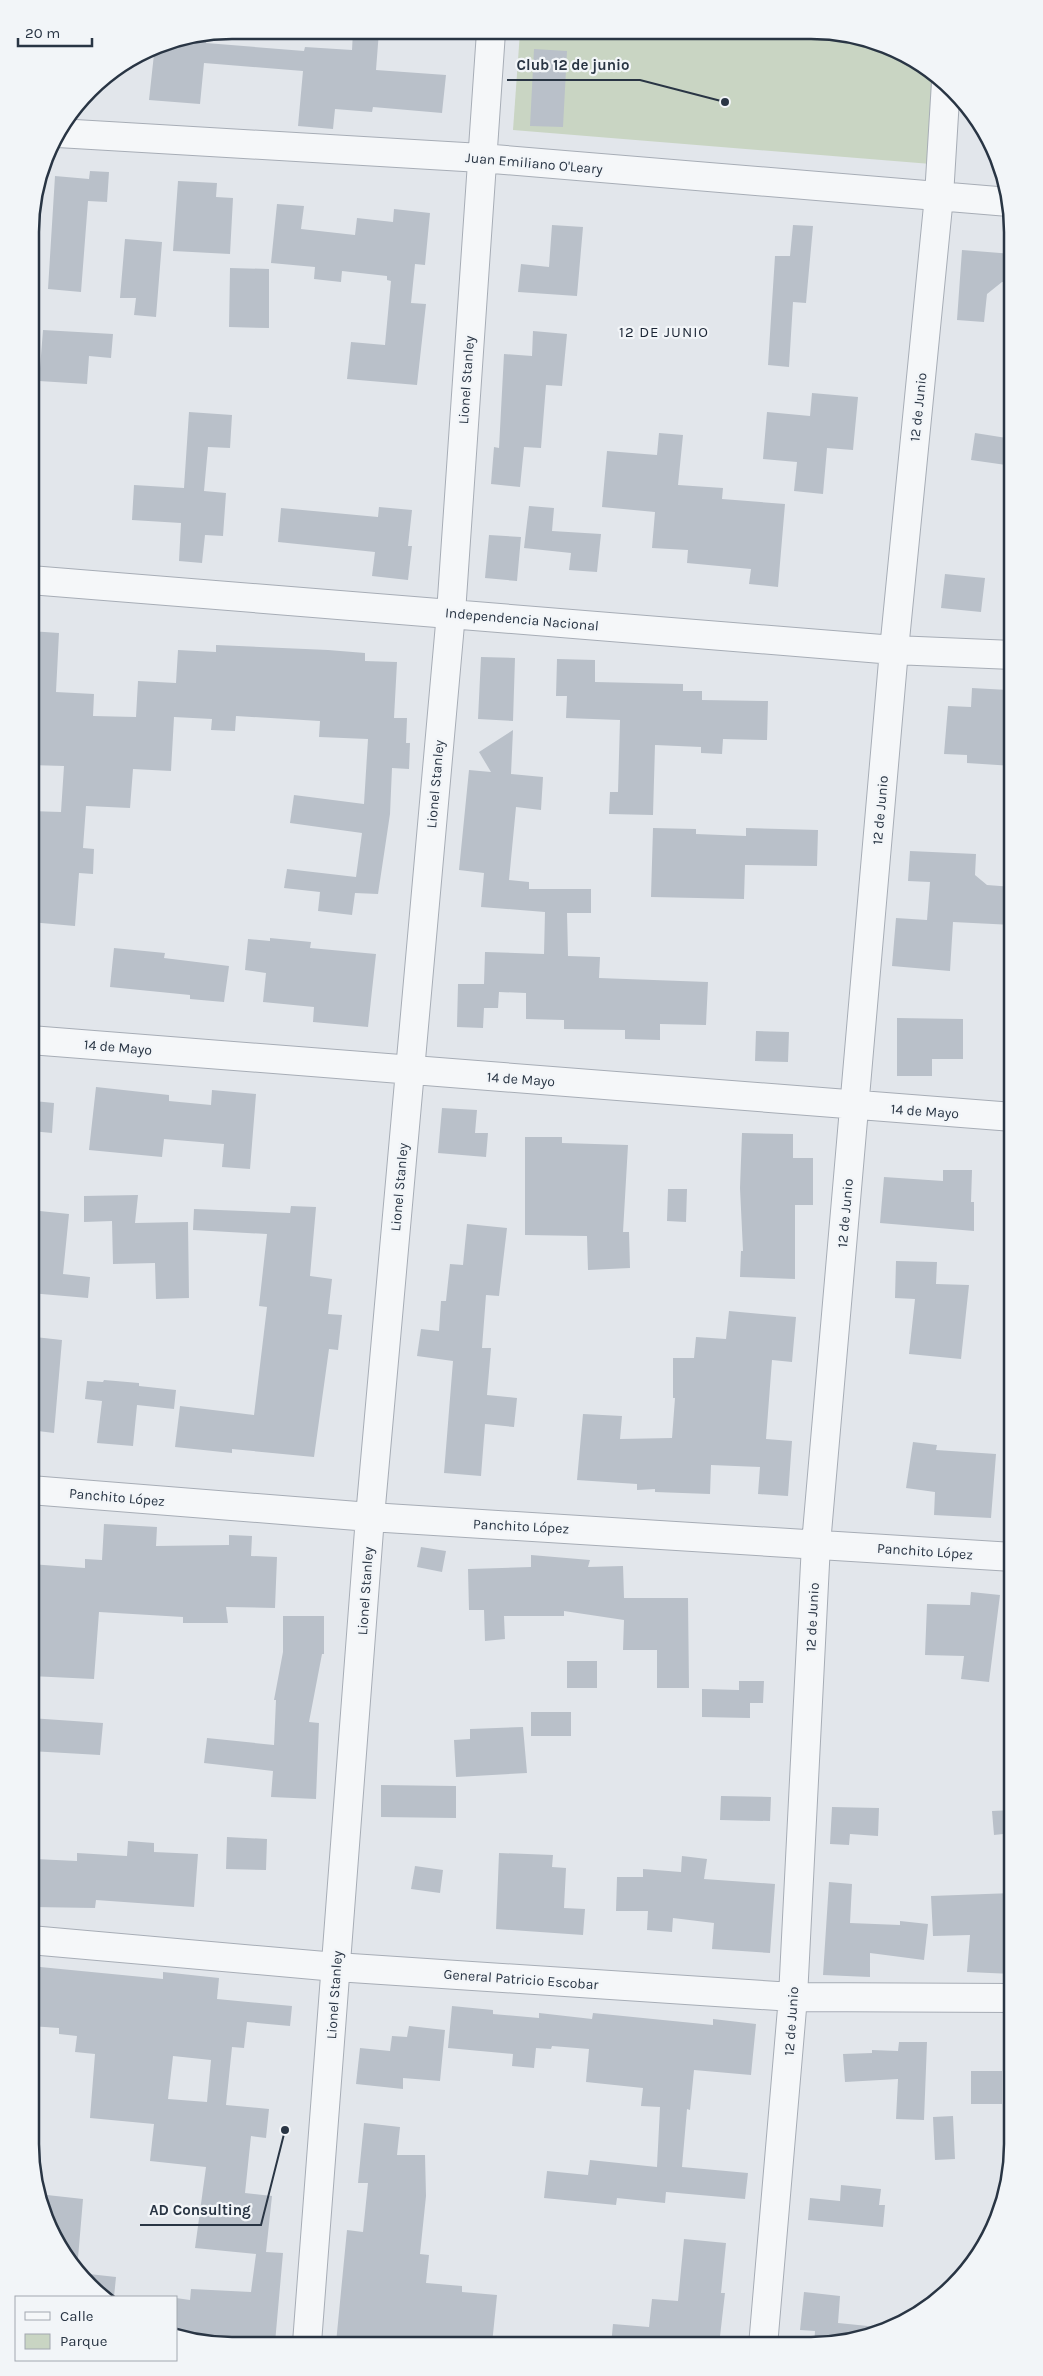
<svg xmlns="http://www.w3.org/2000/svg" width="1043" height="2376" font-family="Karla,sans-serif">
	<rect width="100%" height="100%" fill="#e2e6eb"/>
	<path fill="#c9d5c3" d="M520,32l330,2 51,17 36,24 -6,89 -418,-34z"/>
	<path fill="#b9c0c9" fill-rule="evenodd" d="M353,31h26l-3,39 70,5 -4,38 -69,-6 -1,5 -37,-3 -2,20 -35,-3 5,-55 -99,-8 -4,41 -51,-4 6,-55 38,-7 13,1v4l98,8 1,-4 47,3z
		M534,49l33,2 -4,76 -33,-1z
		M90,171l19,1 -2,30 -19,-1 -7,91 -33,-3 7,-113 34,3z
		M178,181l39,2 -1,14 17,1 -3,56 -57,-3z
		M277,204l27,2 -3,23 54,6 2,-17 36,4 1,-13 36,4 -5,52 -10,-1 -4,39 15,1 -9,81 -70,-6 4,-37 34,3 6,-64 -4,-1v-4l-45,-5 -1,11 -27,-3 1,-12 -44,-4z
		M552,225l31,2 -6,69 -59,-4 3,-28 28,3z
		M793,225l20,1 -7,77 -13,-1 -4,65 -21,-2 7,-109h15z
		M125,239l37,3 -6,75 -22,-2 2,-17h-16z
		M962,250l51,4v29l-11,-1 -15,12 -3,28 -27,-2z
		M230,268l39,1v59l-40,-1z
		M43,330l70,4 -2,24 -22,-2 -2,28 -48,-3z
		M533,331l34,3 -5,52 -16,-1 -5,63 -17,-1 -4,40 -29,-3 3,-37 5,1 5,-94 28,2z
		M812,393l46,4 -5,53 -26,-2 -4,46 -29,-3 3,-29 -34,-3 4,-47 43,4z
		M189,412l43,3 -2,33 -22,-1 -4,44 22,2 -3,43 -18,-1 -3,28 -23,-2 2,-38 -49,-3 2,-35 50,3z
		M659,433l24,2 -5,50 45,3 -1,11 63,5 -7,83 -29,-3 2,-15 -64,-6 1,-13 -36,-2 3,-36 -53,-5 5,-56 50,4z
		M975,433l38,6v27l-42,-6z
		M529,506l25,2 -2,23 49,3 -4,38 -28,-2 2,-17 -47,-5z
		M379,507l33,3 -4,36h4l-4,34 -36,-4 3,-24 -97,-10 3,-34 97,9z
		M489,535l32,2 -4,44 -32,-3z
		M945,574l40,4 -4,34 -40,-4z
		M30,631l29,2 -3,59 38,2 -1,22 43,1 2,-36 38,2 2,-33 38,2v-7l112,5 37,3v8l32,1 -3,56h13l-1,25h4l-1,26 -17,-1 -2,46 -12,80 -23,-1 -3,22 -34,-4 2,-19 -36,-4 3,-19 69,8 6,-44 -72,-10 4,-28 70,9 4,-65 -49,-2 1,-16 -84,-5 -1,15 -24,-1 1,-11 -38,-2 -3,54 -38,-2 -3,39 -44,-2 -3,42 11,1 -1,25 -14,-1 -4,53 -45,-4 5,-57h-5v-54l31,1 3,-46 -34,-1z
		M481,657l34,1 -2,63 -35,-2z
		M557,659l38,1v22l88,2v7h19v9l66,1 -1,39 -44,-1 -1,15 -21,-1v-6l-46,-2 -2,70 -44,-1 1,-22h8l2,-72 -54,-2 1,-22h-11z
		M972,688l36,2 -1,20 6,1v55l-46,-3v-8l-23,-1 4,-48 23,1z
		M513,730l-2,44 32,3 -2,33 -25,-3 -7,73 20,2v7h62v24h-24l1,43 32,1 -1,21 109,4 -2,43 -46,-1v16l-35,-1v-9l-61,-1v-9l-38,-1v-26l-27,-1 -1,16h-14l-1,20 -26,-1 1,-43h26l1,-32 59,2 1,-42 -64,-5 3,-34 -25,-3 10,-100 22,2 -12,-20z
		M653,828l43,1v5l50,2v-8l72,2 -1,36 -72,-1 -1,34 -93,-2z
		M910,851l66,3 -1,21 12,10 26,2v38l-60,-3 -3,49 -58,-5 4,-48 31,2 3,-38 -22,-1z
		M270,938l41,4 -1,6 66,6 -8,73 -55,-5 1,-15 -51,-5 3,-29 -21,-3 3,-31 22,2z
		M114,948l51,5 -1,5 65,8 -5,36 -34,-3v-4l-80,-8z
		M897,1018l66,1v40h-31v17h-35z
		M756,1031l33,1 -1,30 -33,-1z
		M96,1087l73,8v6l42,4 1,-15 44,4 -6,75 -28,-2 2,-23 -60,-5 -2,18 -73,-7z
		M34,1101l20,2 -2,30 -21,-2z
		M442,1108l35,2 -2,23h13l-2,24 -48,-4z
		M742,1133l51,1v24h20v47h-18v74l-55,-2 1,-26h2l-3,-63z
		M525,1137h37v6l66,2 -5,87h6l1,36 -42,2 -1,-34 -62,-1z
		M943,1170h29l-1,32h3v29l-94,-8 4,-46 59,4z
		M668,1189h19l-1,33 -19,-1z
		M138,1195l-3,28 53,-1 1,76 -33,1 -1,-36 -42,1 -1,-43 -28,1v-26z
		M291,1206l25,1 -6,69 22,3 -4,35 14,1 -4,35 -9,-1 -15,108 -82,-8v4l-57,-6 5,-41 74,9 13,-108 -8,-1 8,-72 -74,-4 1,-21 96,4z
		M30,1210l39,4 -6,60 27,3 -2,21 -58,-5z
		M467,1224l40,4 -8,68 -13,-1 -4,53h9l-4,47 30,3 -3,29 -29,-3 -4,52 -37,-3 9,-112 -36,-5 4,-27 18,2 2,-30h5l4,-37 13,1z
		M896,1261l41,1 -1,22 33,1 -8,74 -52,-5 6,-55 -20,-1z
		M729,1311l67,6 -4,45 -20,-2 -6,79 26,2 -4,55 -30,-2 2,-27 -49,-2 -1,29 -55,-2v-3l-18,1v-6l-60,-4 6,-66 39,2 -2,23 52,-1 3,-40h-2v-40h21l2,-21 30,2z
		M35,1337l27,3 -8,93 -24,-3 4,-36 -4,-1v-9z
		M104,1380l35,3v3l37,4 -2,19 -37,-4 -4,41 -36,-3 5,-42 -17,-2 2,-18 16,1z
		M913,1442l24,3 -1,5 60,4 -5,64 -57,-3 1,-23 -29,-4z
		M104,1524l53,3 -1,19 73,-1v-10l23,1 -1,20 26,1 -2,51 -49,-1 2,16h-45v-6l-84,-5 -5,67 -64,-3v-112l55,4v-9l17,1z
		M421,1547l25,4 -4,21 -25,-5z
		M531,1555l59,5 -2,7 35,-1 1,32h64l1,90h-32v-38h-34l1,-30 -60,-9v5h-60l1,23 -20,2 -1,-31h-15l-1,-41 63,-2z
		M971,1592l29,3 -11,87 -28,-3 3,-23 -39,-1 2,-51 43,1z
		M283,1616h41v38h-2l-13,68 10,1 -3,76 -45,-2 2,-26 -69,-8 3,-25 67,7 2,-45h-2l9,-48z
		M567,1661h30v27h-30z
		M739,1681h25l-1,22h-13v15l-48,-1v-28l37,1z
		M531,1712h40v24h-40z
		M30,1718l73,5 -3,32 -70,-4z
		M523,1727l4,46 -71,4 -2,-37 16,-1v-10z
		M381,1785l75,1v32l-75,-1z
		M721,1796l50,1 -1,24 -50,-1z
		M832,1807l47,1 -1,28 -28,-2 -1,11 -19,-1z
		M1013,1810v23l-19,2 -2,-24z
		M227,1837l40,2 -1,31 -40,-1z
		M128,1841l26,2v9l44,2 -4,53 -98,-7 -1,8 -62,-1 1,-13h-4v-30l5,1v-6l42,2v-8l50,3z
		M499,1853l54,2 -1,12 14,1 -2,40 21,1 -2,26 -87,-6z
		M682,1856l25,3 -3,20 71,5 -5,69 -58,-4 2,-26 -41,-5 -1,14 -25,-2 1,-19h-32l1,-34h26v-8l38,3z
		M415,1866l28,4 -3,23 -29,-4z
		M829,1882l23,2 -2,39 50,2v-4l28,3 -4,36 -54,-7v24l-47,-2z
		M1013,1893v81l-46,-2 3,-37 -37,1 -2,-40z
		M30,1966l133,13v-7l56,6 -2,21 75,7 -2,20 -43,-4 -3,26 -12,-1 -6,58 43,4 -3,29 -15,-2 -6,57 27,3 -6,56 17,1 -8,90 -56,-1 1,-3 -44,-4v-37l14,2 1,-11 60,3 5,-38 -61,-6 11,-81 -56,-6 4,-37 -64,-6 5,-64 -20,-2 2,-16 -18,-2v-6l-29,-2zM173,2056l38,4 -4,42 -39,-3z
		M452,2006l41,4v4l46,4v-5l53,6 1,-6 120,12v-6l43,5 -5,51 -57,-5 -4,40 -3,-1 -5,58 66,6 -3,26 -79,-7 -1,11 -48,-5 -1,7 -72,-7 3,-27 41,4 2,-15 67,7 3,-60 -19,-1 2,-18 -57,-6 3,-33 -37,-3 -1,3 -15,-1 -2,20 -22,-2 1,-12 -65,-6z
		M409,2026l36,4 -5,51 -37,-3v11l-47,-5 4,-36 30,3 2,-15 15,1z
		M899,2042h28l-3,78 -28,-1 2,-40 -53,3 -2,-28 29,-1v-3l26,1z
		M971,2071h31v33h-31z
		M953,2116l2,43 -20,1 -2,-43z
		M364,2123l36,4 -3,28h28l1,41 -6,58 9,1 -3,28 36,3v6l35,3 -5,49 -156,-1 11,-113 16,2 5,-49h-10z
		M841,2185l40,4 -2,16h6l-2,22 -75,-7 2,-22 30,3z
		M47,2195l36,4 -6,71 -22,-29 2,-20 -10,-1 -2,-5z
		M684,2239l42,4 -5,50h4l-6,52h-108l2,-21 36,3 3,-28 26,2z
		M80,2273l36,4 -2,20 -15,-1z
		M804,2292l36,4 -2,27 50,5 -24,11 -50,7 1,-15 -15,-1z"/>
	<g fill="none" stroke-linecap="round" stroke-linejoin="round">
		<defs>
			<path id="minor" d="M58,133l423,25 528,44
				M30,580l864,70 119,5
				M30,1040l983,77
				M30,1490l340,27 643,40
				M30,1940l306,27 457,30 220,1
				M307,2343l63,-826 81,-904 40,-581
				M763,2346l30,-349 23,-453 78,-894 45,-454 7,-114"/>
		</defs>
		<use href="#minor" stroke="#a7adb6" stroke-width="30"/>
		<use href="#minor" stroke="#f5f7f9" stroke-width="28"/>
	</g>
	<g text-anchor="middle" stroke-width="4.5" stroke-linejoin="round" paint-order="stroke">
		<g font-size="14" fill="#293544" stroke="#f2f5f8">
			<text transform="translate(534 163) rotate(5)" y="5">Juan Emiliano O'Leary</text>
			<text transform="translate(466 380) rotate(-86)" y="5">Lionel Stanley</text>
			<text transform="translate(918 407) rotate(-84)" y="5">12 de Junio</text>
			<text transform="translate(522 619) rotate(5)" y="5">Independencia Nacional</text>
			<text transform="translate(435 784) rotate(-85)" y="5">Lionel Stanley</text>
			<text transform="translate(880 810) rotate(-85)" y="5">12 de Junio</text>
			<text transform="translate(118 1047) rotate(5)" y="5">14 de Mayo</text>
			<text transform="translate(521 1079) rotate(4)" y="5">14 de Mayo</text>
			<text transform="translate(925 1111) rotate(4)" y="5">14 de Mayo</text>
			<text transform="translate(399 1187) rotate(-85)" y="5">Lionel Stanley</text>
			<text transform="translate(845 1213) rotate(-85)" y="5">12 de Junio</text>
			<text transform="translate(117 1497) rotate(5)" y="5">Panchito López</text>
			<text transform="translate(521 1526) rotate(3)" y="5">Panchito López</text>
			<text transform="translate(925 1551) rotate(4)" y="5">Panchito López</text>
			<text transform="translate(365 1591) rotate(-86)" y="5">Lionel Stanley</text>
			<text transform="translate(812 1617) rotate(-87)" y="5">12 de Junio</text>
			<text transform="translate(521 1979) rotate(4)" y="5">General Patricio Escobar</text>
			<text transform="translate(334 1995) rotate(-86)" y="5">Lionel Stanley</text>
			<text transform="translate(791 2021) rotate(-86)" y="5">12 de Junio</text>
		</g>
		<g font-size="15" letter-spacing="1" fill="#1b2535" stroke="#f2f5f8">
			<text x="664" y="337">12 DE JUNIO</text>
		</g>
	</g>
	<path d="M0 0H1043V2376H0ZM232 39H811A193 193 0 0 1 1004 232V2144A193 193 0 0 1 811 2337H232A193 193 0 0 1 39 2144V232A193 193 0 0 1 232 39Z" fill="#f2f5f8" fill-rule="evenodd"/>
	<path fill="none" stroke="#293544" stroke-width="2.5" d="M232 39H811A193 193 0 0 1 1004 232V2144A193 193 0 0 1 811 2337H232A193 193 0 0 1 39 2144V232A193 193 0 0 1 232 39Z"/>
	<path fill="none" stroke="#293544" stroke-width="2" d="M725 102L640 80H507M285 2130L261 2225H140"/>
	<g fill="#293544" stroke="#f2f5f8" stroke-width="2">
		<circle cx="725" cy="102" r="5"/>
		<circle cx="285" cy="2130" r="5"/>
	</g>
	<g font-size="15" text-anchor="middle" font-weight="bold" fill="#293544" stroke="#f2f5f8" stroke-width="4.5" stroke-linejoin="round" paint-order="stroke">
		<text x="573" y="70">Club 12 de junio</text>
		<text x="200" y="2215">AD Consulting</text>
	</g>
	<rect x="15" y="2296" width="162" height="65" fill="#f2f5f8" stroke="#a2a8b0"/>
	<rect x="25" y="2312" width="25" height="8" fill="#f5f7f9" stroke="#a2a8b0"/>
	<text x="60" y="2321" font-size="15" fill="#293544">Calle</text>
	<rect x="25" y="2334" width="25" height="15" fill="#c9d5c3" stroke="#a2a8b0"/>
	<text x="60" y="2346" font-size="15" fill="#293544">Parque</text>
	<path d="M18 38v8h74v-8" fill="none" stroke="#293544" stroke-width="2.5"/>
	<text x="25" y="38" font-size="15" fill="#293544" stroke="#f2f5f8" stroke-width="4" paint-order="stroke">20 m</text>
</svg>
